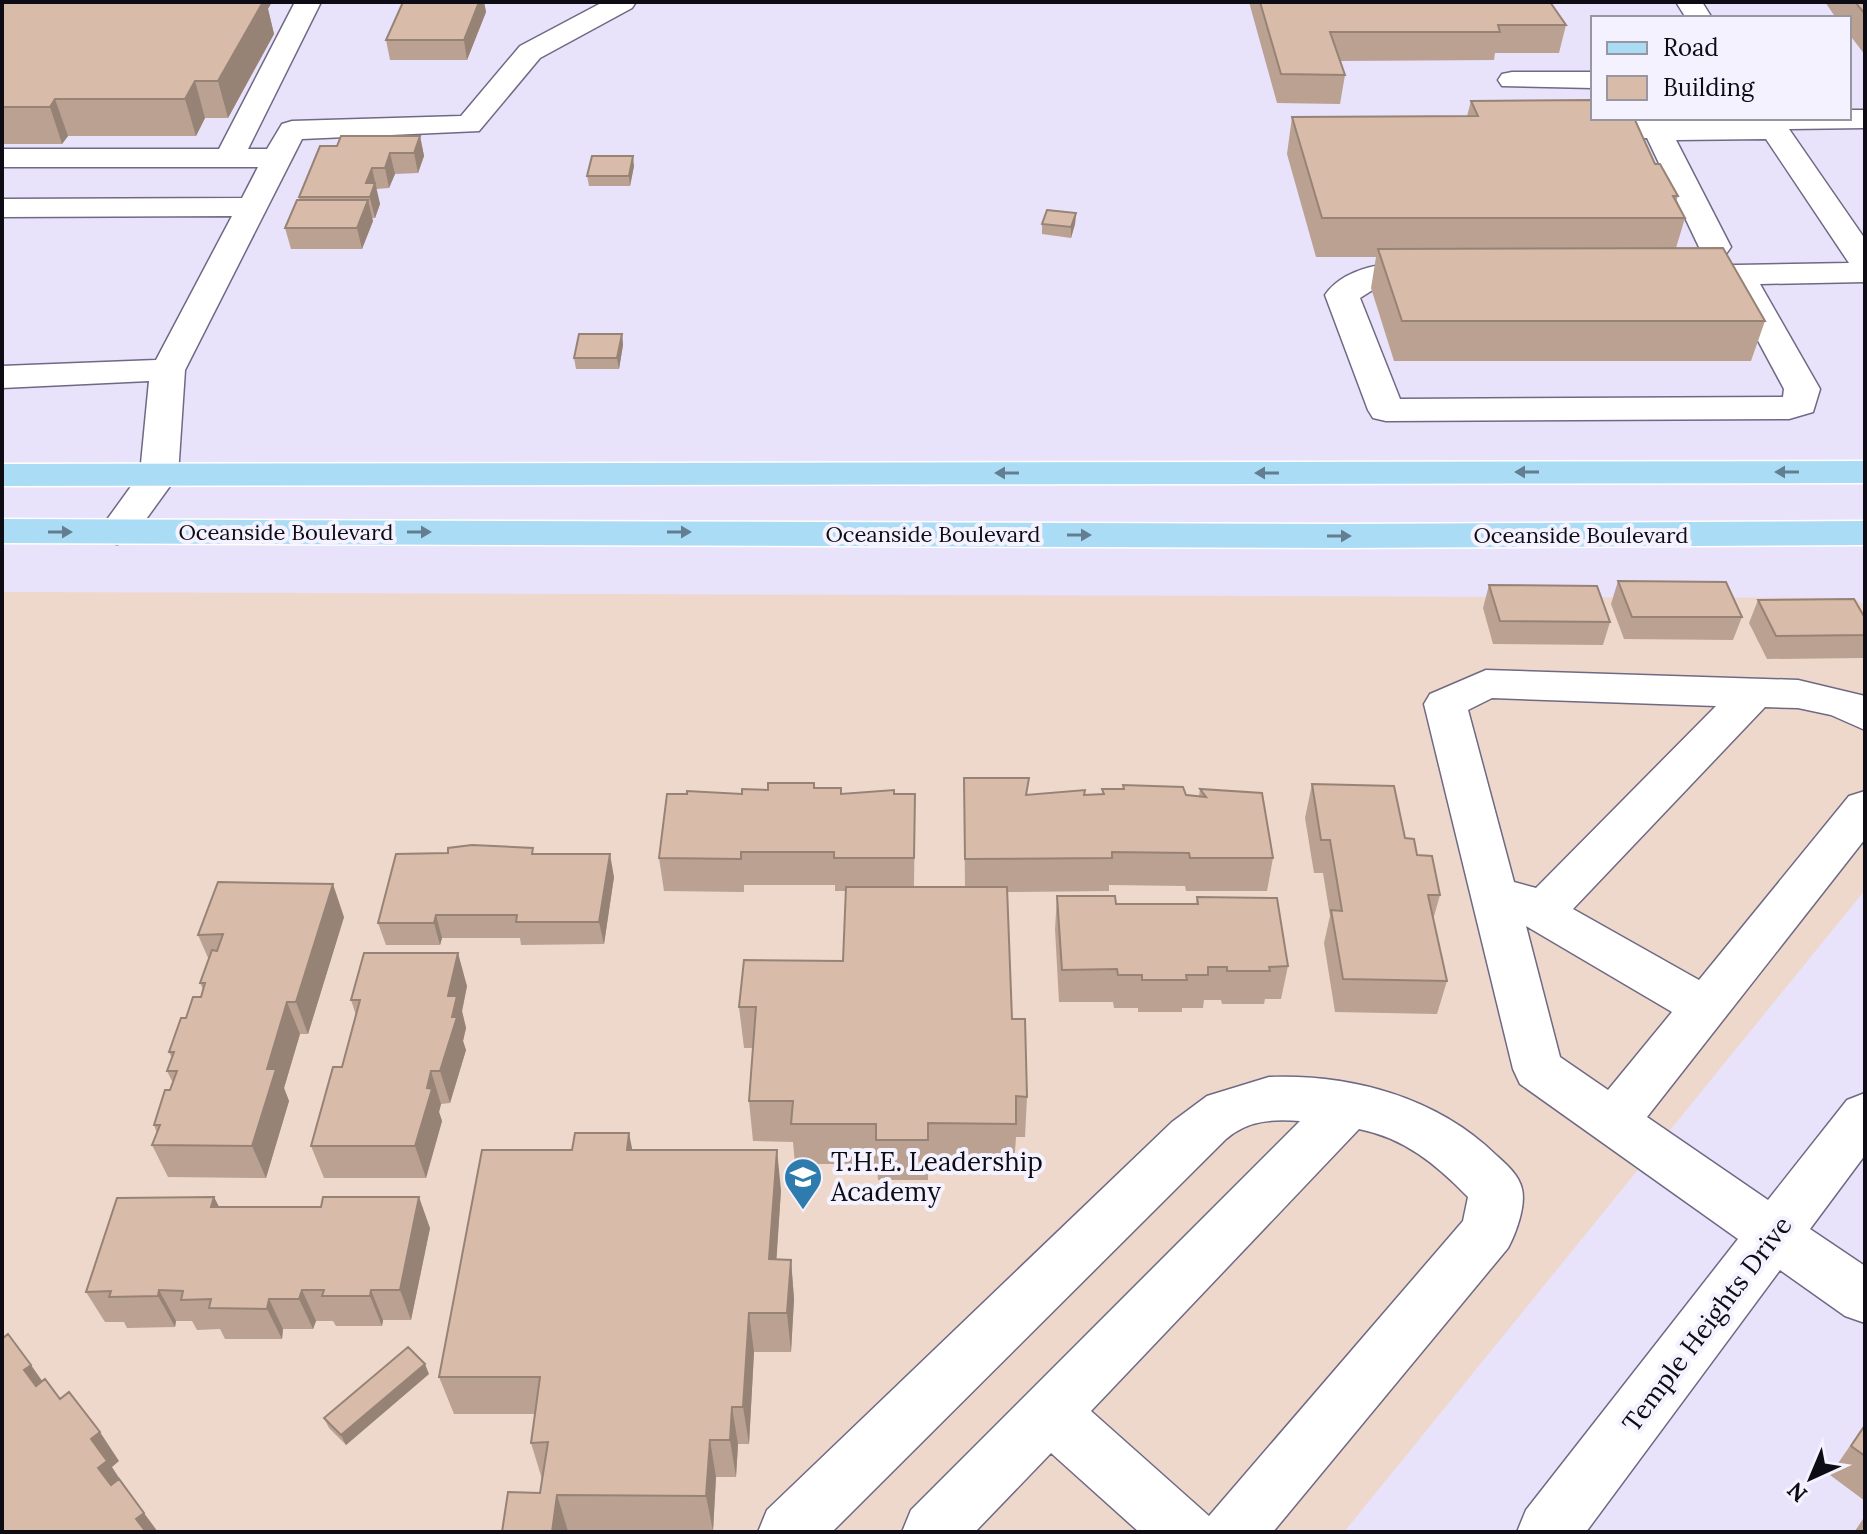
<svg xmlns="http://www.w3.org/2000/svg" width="1867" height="1534" font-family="Lora,serif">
	<rect width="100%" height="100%" fill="#e8e2fb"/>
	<path fill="#eed8cb" d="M2,592l1851,6 12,7v285l-521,642h-1342z"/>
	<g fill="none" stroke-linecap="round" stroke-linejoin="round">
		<defs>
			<path id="minor" d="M295,2h26l-73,147h19l15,-25 10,-3 169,-5 59,-70 83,-44h33l-4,6 -92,50 -61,73 -177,8 -117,231 -7,105 -47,65 -14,4 -14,-4 -5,-8 42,-58 9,-93 -147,7v-22l154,-6 76,-144 -230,1v-18l240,-1 16,-31h-256v-18h217z
				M1676,2h26l10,16h-26z
				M1512,72h81v16l-91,-2 -4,-6 4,-6z
				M1849,110h16v18l-76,1 76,110v43l-105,2 60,105 -7,23 -24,7 -403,2 -13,-3 -5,-8 -43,-115c23,-33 82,-37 118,-28l4,7 -4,7 -64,5 -19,12 40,101 383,-2 1,-8 -56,-104 -61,-2 -4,-7 4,-7 12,-3 170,-3 -83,-124 -90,1 55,107 -5,7 -11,3 -11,-3 -5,-7 -52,-109 -66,1 -10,-3 -5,-6 5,-6 10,-3 268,-3z
				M1486,670l312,10 67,16v34l-34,-15 -33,-7 -33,-1 -192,202 126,71 150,-184 16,-5v48l-218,278 121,83 79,-100 18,-7v62l-55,74 55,37v57l-20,-7 -65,-46 -194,262h-69l9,-22 212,-271 -218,-155 -7,-15 -89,-365 6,-10zM1492,698l224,8 -180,182 -22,-6 -46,-172zM1526,926l146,86 -64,78 -48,-33z
				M1269,1077c82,-3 168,20 227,78 10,9 23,20 26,34 4,17 -6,44 -14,59l-235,284h-134l-88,-79 -76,79h-73l9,-22 389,-389c-28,-2 -52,-1 -74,18l-394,393h-74l9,-22 405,-388 35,-26zM1359,1129c45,9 77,35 109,68l-5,24 -254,295 -118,-105z"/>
			<path id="major" d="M1865,461v22l-1863,3v-22z
				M2,519l1339,5 524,-3v24l-524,3 -1339,-5z"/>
		</defs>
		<use href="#minor" stroke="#706984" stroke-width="3"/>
		<use href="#major" stroke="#fff" stroke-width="3"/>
		<use href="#minor" fill="#fff" fill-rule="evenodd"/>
		<use href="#major" fill="#aadcf6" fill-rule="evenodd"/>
	</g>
	<path fill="#baa191" d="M2,2l266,7 6,25 -46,84h-23l-9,18h-128l-6,8h-60z
		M403,2h81l2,10 -19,48h-77l-4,-20z
		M1249,2h301l16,23 -7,28h-64l-1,7 -154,1 5,14 -5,29 -63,-1z
		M1825,2h40v53l-16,-21v-16h-13z
		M1471,101l184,63 23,32 -2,6 9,16 -9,30 89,73 -14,40h-357l-23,-73 5,-31h-60l-29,-103 5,-37 175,-1z
		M420,136l4,20 -6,17 -23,1 -6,14 -13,1 4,15 -5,14h-3l1,3 -11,28h-71l-6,-21 14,-28v-3l38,-51z
		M634,166l-4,20h-41l-2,-10z
		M1076,213l-1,11 -4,14 -29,-4v-10z
		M622,334l1,11 -4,24h-43l-2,-11z
		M1618,581l124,36 -9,23 -109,-1 -13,-35z
		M1489,585l121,37 -7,23 -110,-1 -10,-36z
		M1758,600l107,18 -1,40 -97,1 -18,-36z
		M964,778l64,17 74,-1v-5h21v-4l76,11 1,-7 73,69 -6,33h-81l-1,-5 -76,-1v6l-102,1 5,127 15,78 -2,40h-9l-2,27 -86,-1v17h-50l-1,-16h-82l-2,-22 -40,-1 -4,-40 4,-53h-9l-5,-41 104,-46 3,-70h-11v-6h-91v7l-80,-1 -5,-33 83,-64 26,-4 46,-2 27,6h74l-1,93h51z
		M1312,784l93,54 12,17 23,40 -7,25 14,61 -10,33 -102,-2 -11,-69 6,-27 -7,-43h-9l-9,-55z
		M535,854l79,23 -10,67 -83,1 -1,-7h-78l-2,7h-54l-8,-22z
		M1057,896l59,8h80l1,-7 91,69 -7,33h-16l-1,5h-42l-1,-4h-17l-1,8h-21v4h-44v-4h-24l-1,-6h-54l-4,-73z
		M344,917l-36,117h-8l-16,54 5,13 -23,77 -98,-1 -16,-32 5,-12 -3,-8 19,-42 -6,-12 5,-13 -3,-6 17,-34 15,-21 2,-8 -3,-6 9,-23 -11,-25z
		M467,986l-5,25 4,17 -3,13 3,9 -16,53 -9,1 -2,8 3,9 -16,57h-102l-13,-32 31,-79 14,-52 -5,-15z
		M633,1150l148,40 -5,69 15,1 3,39 -3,53h-37l-5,92h-11l-2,33h-20l-3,54 -211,1 38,-39 2,-14 -11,-36 4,-29h-81l-15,-37z
		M214,1197l5,10 211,21 -19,92h-28l-1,6h-46l-3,-5h-17l-3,8h-30l-1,10h-57l-5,-10 -23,1 -5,-9h-16l-1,6 -48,1 -3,-6h-19l-19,-30z
		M429,1374l-83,71 -17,-17 -5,-10z
		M1865,1424v77l-35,-26z
		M1865,1516v16h-9l-1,-1z"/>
	<path fill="#978376" d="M246,2h26l-4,7 6,25 -46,84 -10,-37z
		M479,2h5l2,10 -19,48 -3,-20z
		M195,81l10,37 -9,18 -11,-37z
		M55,99l13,37 -6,8 -12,-37z
		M420,136l4,20 -6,17 -4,-20z
		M390,153l5,21 -6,14 -4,-20z
		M633,156l1,10 -4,20 -1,-10z
		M372,168l8,36 -5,14 -9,-35z
		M368,200l5,21 -11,28 -5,-21z
		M1076,213l-1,11 -4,14v-11z
		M622,334l1,11 -4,24 -2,-11z
		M610,854l4,23 -10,67 -5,-22z
		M333,884l11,33 -36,117 -12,-32z
		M436,915l6,23 -2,7 -6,-22z
		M458,953l9,33 -5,25 4,17 -3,13 3,9 -16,53 -10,-32 8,-75z
		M287,1002l13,32 -16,54 5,13 -23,77 -14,-32 15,-77z
		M431,1071l10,33 -2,8 3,9 -16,57 -11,-32z
		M629,1133l8,40 -10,-23z
		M777,1150l4,40 -7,108 -5,-39z
		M214,1197l16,32 -19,-22z
		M419,1197l11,31 -19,92 -11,-30z
		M791,1260l3,39 -3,53 -4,-39z
		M159,1290l17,31 -1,6 -17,-31z
		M302,1290l14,31 -3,8 -14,-30z
		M371,1290l12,30 -1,6 -12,-30z
		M269,1299l14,30 -1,10 -15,-30z
		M749,1313l5,39 -5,92 -6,-37z
		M425,1364l4,10 -83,71 -5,-10z
		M31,1365l21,30 -7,5 -21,-30z
		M732,1407l6,37 -2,33 -6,-37z
		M100,1432l19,29 -7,6 15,23 -9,7 -20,-29 -7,-29z
		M710,1440l6,37 -3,54 -7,-35z
		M557,1495l11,36v1h-16z
		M144,1513l14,19h-13l-9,-13z"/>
	<path fill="#d8bba9" stroke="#978376" stroke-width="2" d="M2,2h261l-45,79h-23l-10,18h-130l-5,8h-48z
		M403,2h76l-15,38h-78z
		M1260,2h290l16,23h-68l2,7h-170l15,43 -64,-1z
		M1855,2h10v12z
		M1593,100v18h36l1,2h5l20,44h5l18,32h-5l12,22h-363l-30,-101 186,-1 -7,-15z
		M341,136h79l-6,17h-24l-5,15h-13l-6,15h9l-5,14h-71l21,-51h17z
		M592,156h41l-4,20h-42z
		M297,200h71l-11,28h-72z
		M1047,210l29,3 -5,14 -29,-3z
		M1723,248l42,73h-363l-24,-72z
		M579,334h43l-5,24h-43z
		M1618,581l108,1 16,35h-110z
		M1489,585l108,1 13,36 -110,-1z
		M1854,599l11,19v17l-89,1 -18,-36z
		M964,778h65l-3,17 59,-5 -1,5 20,-1 -2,-5h22l-1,-4 60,2 3,8 20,2 -6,-8 62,4 11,65h-83l-1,-5 -77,-1v6l-147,1z
		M768,783h46v5h27v6l53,-4v4h21l-1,64h-80v-6h-93v7l-82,-1 8,-64h20v-3l55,3v-5l26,1z
		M1312,784l82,2 11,52 9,1 3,16 15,1 8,39h-12l19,86 -104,-2 -12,-69 11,1 -12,-71h-9z
		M472,845l61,3 -1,6h78l-11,68h-83l1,-7h-81l-2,8h-56l18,-69 52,-1v-5z
		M218,882l115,2 -37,118h-9l-20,67h9l-24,77 -100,-1 8,-20h-6l11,-35h5l7,-19h-10l7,-19h-5l12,-34h5l7,-21h8l4,-14h-5l12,-33 5,1 6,-17 -25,1z
		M846,887h161l5,132h13l2,78 -11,-1v28l-88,-1v17h-52v-16h-85l2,-23h-44l7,-94h-17l5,-47 99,1z
		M1057,896h58l1,8h82l-1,-7 80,1 11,68 -19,1 1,4h-43v-4h-19v8h-22l1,5h-45v-5h-24l-1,-6 -55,1z
		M364,953h94l-10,43h9l-5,21h5l-17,54h-9l-4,17 5,1 -17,57h-104l22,-79h9l18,-67h-9z
		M575,1133h54l-2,17h150l-8,109 22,1 -4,53h-38l-6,94h-11l-2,33h-20l-4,56 -149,-1 -5,37h-50l6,-40 32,1 8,-51 -17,1 9,-66h-101l43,-227h90z
		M214,1197l-3,10h110l2,-10h96l-19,93h-29l-1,6h-48l2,-6h-22l-3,9h-30l-2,10 -58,-1 2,-9 -30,1 2,-9 -24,-1 -1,6 -49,1 2,-6 -25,1 31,-94z
		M8,1334l23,31 -7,5 12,16 9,-7 15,20 9,-7 31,40 -9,7 16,22 -9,7 13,17 8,-6 25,34 -8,6 10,13h-144v-193z
		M408,1347l17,17 -84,71 -17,-17z
		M1865,1425v31l-14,-10z"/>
	<defs><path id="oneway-solid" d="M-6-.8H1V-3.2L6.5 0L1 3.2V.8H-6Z" transform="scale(2)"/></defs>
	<g fill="#637e90">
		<use href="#oneway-solid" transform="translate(1527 472) rotate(180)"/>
		<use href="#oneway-solid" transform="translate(1787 472) rotate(180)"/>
		<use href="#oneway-solid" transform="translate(1007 473) rotate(180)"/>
		<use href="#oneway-solid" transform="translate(1267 473) rotate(180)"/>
		<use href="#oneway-solid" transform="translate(60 532)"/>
		<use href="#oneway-solid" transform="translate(419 532)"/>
		<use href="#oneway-solid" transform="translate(679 532)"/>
		<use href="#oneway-solid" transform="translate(1079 535)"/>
		<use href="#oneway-solid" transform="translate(1339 536)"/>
	</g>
	<defs>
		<symbol id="school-pin" viewBox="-11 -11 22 30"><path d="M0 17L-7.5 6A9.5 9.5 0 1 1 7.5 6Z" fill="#2e7bae" stroke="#f4f2fe"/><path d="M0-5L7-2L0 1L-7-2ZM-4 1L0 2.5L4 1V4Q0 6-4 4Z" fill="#fff"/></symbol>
	</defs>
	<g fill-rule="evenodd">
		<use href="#school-pin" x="781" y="1155" width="44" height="60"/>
	</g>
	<g text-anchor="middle" stroke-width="8" stroke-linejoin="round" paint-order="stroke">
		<g font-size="22" fill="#0d0b14" stroke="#f4f2fe">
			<text x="286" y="540">Oceanside Boulevard</text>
			<text x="933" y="542">Oceanside Boulevard</text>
			<text x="1581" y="543">Oceanside Boulevard</text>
		</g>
		<g font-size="26" fill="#0d0b14" stroke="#f4f2fe" text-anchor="start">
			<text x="831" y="1171">T.H.E. Leadership<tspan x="831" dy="30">Academy</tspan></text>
		</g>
		<g font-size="26" fill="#0d0b14" stroke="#f4f2fe">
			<text transform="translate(1707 1324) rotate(-53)" y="9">Temple Heights Drive</text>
		</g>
	</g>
	<rect width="1867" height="1534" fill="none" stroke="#0d0b14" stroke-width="8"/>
	<rect x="1591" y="16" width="260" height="104" fill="#f4f2fe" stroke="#9896a0" stroke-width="2"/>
	<rect x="1607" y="42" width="40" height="12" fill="#aadcf6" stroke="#9896a0" stroke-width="2"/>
	<text x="1663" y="56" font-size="24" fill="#0d0b14">Road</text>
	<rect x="1607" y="76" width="40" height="24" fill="#d8bba9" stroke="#9896a0" stroke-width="2"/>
	<text x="1663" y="96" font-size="24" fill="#0d0b14">Building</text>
	<g transform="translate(1811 1478) rotate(224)" stroke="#f4f2fe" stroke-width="6" paint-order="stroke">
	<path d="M0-6L14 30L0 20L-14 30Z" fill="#0d0b14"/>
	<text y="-12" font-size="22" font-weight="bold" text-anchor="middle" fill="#0d0b14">N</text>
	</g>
</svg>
